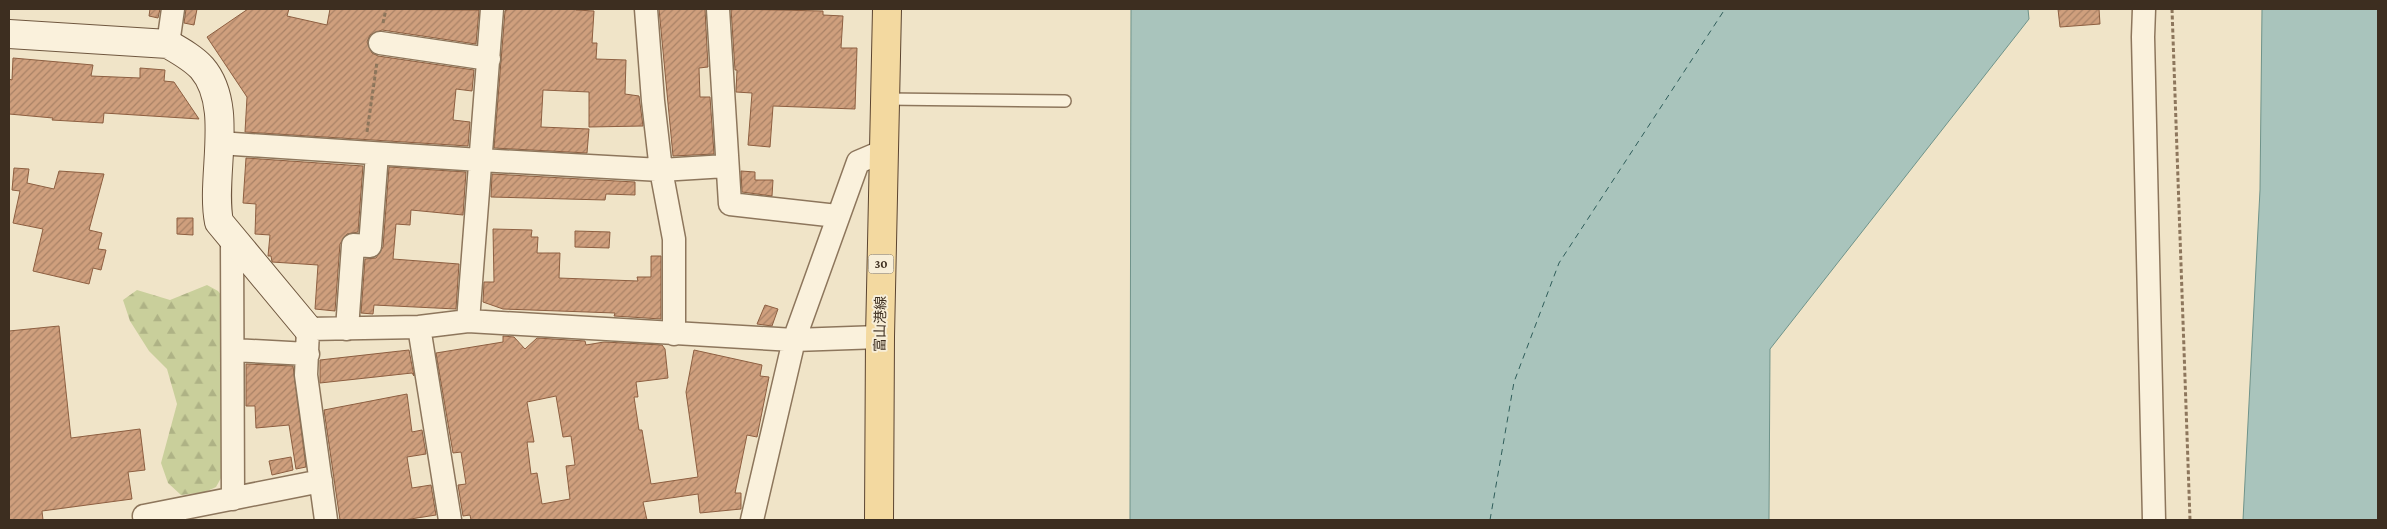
<svg xmlns="http://www.w3.org/2000/svg" width="2387" height="529" font-family="'Crimson Pro','Noto Sans JP',serif">
	<defs>
		<pattern id="forest-firs" width="22" height="20" patternUnits="userSpaceOnUse" patternTransform="scale(1.25)"><rect width="22" height="20" fill="#c9cf9b"/><path d="M5 1l3.5 6h-7zM16 11l3.5 6h-7z" fill="#aeb285"/></pattern>
		<pattern id="building-hatch" width="6" height="6" patternUnits="userSpaceOnUse" patternTransform="scale(1.25)"><rect width="6" height="6" fill="#cf9f7d"/><path d="M-1 1l2-2M0 6l6-6M5 7l2-2" fill="none" stroke="#a98266"/></pattern>
	</defs>
	<rect width="100%" height="100%" fill="#f0e4c8"/>
	<path fill="url(#forest-firs)" d="M207,285l11,6 10,13 -2,165 -10,18 -11,5 -24,3 -13,-12 -7,-20 16,-59 -10,-35 -18,-18 -19,-30 -7,-21 14,-10 33,10z"/>
	<path fill="#a9c4bc" stroke="#6f938a" d="M1131,9h897l1,10 -259,330 -1,171h-639z
		M2262,9h116v511h-135l17,-330z"/>
	<g fill="none" stroke-linecap="round" stroke-linejoin="round">
		<path stroke="#2f5d5a" stroke-width="1" stroke-dasharray="6 5" stroke-linecap="butt" d="M1490,520l24,-138 45,-119 166,-254"/>
	</g>
	<path fill="url(#building-hatch)" stroke="#8d5f41" fill-rule="evenodd" d="M150,9h10l-2,9 -9,-2z
		M186,9h11l-3,16 -10,-2z
		M248,9h41l-2,7 40,9 3,-16 149,1 -3,34 -94,-14 -12,5 -3,7 5,11 6,3 96,14 -2,21 -16,-2 -3,31 17,2 -2,24 -223,-14 2,-35 -40,-60z
		M508,9h68v1l18,1 -2,32h5l-1,16 30,1 -1,34 14,2 4,30 -54,1v-35l-46,-2 -2,37 48,2 -2,24 -93,-5 11,-137z
		M659,9h46l3,58 -9,1 1,29h10l4,57 -41,2z
		M731,9l92,2v4l20,1 -2,32h16l-2,61 -82,-3 -3,41 -22,-2 4,-52 -16,-1 1,-22h-2z
		M2058,9h41l1,15 -40,3z
		M13,58l80,7 -2,11 49,2v-10l25,2 -1,11 10,1 25,37 -95,-6 -1,10 -51,-3 1,-2 -44,-4v-35l3,1z
		M246,158l117,8 -5,66 -11,2 -7,10 -5,67 -20,-2 3,-44 -46,-3 -1,-6h-3l2,-21 -15,-1 1,-30 -13,-1z
		M389,167l77,5 -3,43 -52,-5 -1,15 -14,-1 -3,35 66,5 -3,45 -82,-4 -1,9 -12,-1 4,-54 11,-1 7,-11z
		M14,168l15,1 -2,14 27,6 5,-18 45,3 -15,56 13,3 -4,16 8,1 -5,20 -8,-2 -4,16 -56,-13 10,-42 -30,-6 7,-32 -8,-1z
		M741,171l14,1v8h18l-1,16 -30,-4z
		M492,174l143,8v13l-29,-1 -1,6 -114,-3z
		M177,218h16v17l-16,-1z
		M493,229l39,1 -1,7h7l-1,16h23l-1,25 79,3 -1,-4h14v-21h10v63l-47,-3 1,-3 -112,-4 -20,-7 1,-20h10z
		M575,231l35,1 -1,16 -34,-1z
		M765,305l13,4 -6,17 -15,-2z
		M59,326l12,112 69,-9 5,41 -17,2 4,27 -90,12 1,9h-34v-189z
		M503,336l11,1 11,12 12,-11 48,3 1,4 18,-3 58,3 3,4 3,29 -32,4 2,15h-4l5,33h3l9,54 47,-7 -12,-85 8,-42 68,15 -2,11 9,1 -12,60 -10,-2 -12,58h6v16l-41,4 -2,-19 -55,8 4,18h-176l-1,-5 -7,1 -5,-31 8,-1 -5,-32 -8,1 -17,-100 67,-11zM556,396l7,41 8,-1 4,29 -9,1 4,33 -28,5 -5,-31 -6,1 -4,-32h7l-7,-40z
		M409,350l5,26 -2,-3 -92,10v-23z
		M246,364l47,2 13,101 -10,2 -7,-44 -33,3 -1,-22h-9z
		M407,394l5,38 10,-2 4,24 -19,3 5,31 19,-3 5,30 -32,5h-64l-16,-110z
		M291,457l2,13 -21,5 -3,-14z"/>
	<g fill="none" stroke-linecap="round" stroke-linejoin="round">
		<defs>
			<path id="lane" d="M885,99l180,2"/>
			<path id="street" d="M646,9l7,92 8,69 13,69v95
				M718,9l12,195 107,12
				M2144,9l-1,28 11,483
				M380,43l109,16
				M168,44l5,-35
				M219,143l261,17 181,10 65,-4
				M232,239l1,260
				M468,321l24,-312
				M419,327l31,193
				M347,329l6,-84 17,1 7,-92
				M233,350l75,4
				M145,520l-1,-4 177,-35
				M326,520l-20,-145 2,-46 111,-2 49,-6 326,19 86,-3
				M752,520l42,-180 64,-178 26,-11"/>
			<path id="secondary" d="M9,34l159,10c12,7 25,14 34,24 33,38 8,108 17,154l89,107"/>
			<path id="primary" d="M879,520l1,-183 7,-328"/>
		</defs>
		<use href="#lane" stroke="#8d765c" stroke-width="14"/>
		<use href="#street" stroke="#8d765c" stroke-width="25"/>
		<use href="#secondary" stroke="#6f573f" stroke-width="30"/>
		<use href="#primary" stroke="#5b4430" stroke-width="30"/>
		<path stroke="#8d765c" stroke-width="3" stroke-dasharray="4 2.5" stroke-linecap="butt" d="M2172,9l18,511
			M383,23l3,-14
			M367,132l10,-70"/>
		<use href="#lane" stroke="#faf1dc" stroke-width="11"/>
		<use href="#street" stroke="#faf1dc" stroke-width="22"/>
		<use href="#secondary" stroke="#faf1dc" stroke-width="28"/>
		<use href="#primary" stroke="#f3d9a0" stroke-width="28"/>
	</g>
	<g text-anchor="middle" stroke-width="4" stroke-linejoin="round" paint-order="stroke">
		<rect fill="#f7eed8" stroke="#756857" stroke-width="1" x="868.5" y="254.5" width="25" height="19" rx="4"/>
		<g font-size="12" font-weight="bold" fill="#3d2e20">
			<text x="881" y="268">30</text>
		</g>
		<g font-size="14" fill="#3d2e20" stroke="#f7eed8">
			<text transform="translate(880 324) rotate(-89)" y="5">富山港線</text>
		</g>
	</g>
	<rect width="2387" height="529" fill="none" stroke="#3d2e20" stroke-width="20"/>
</svg>
